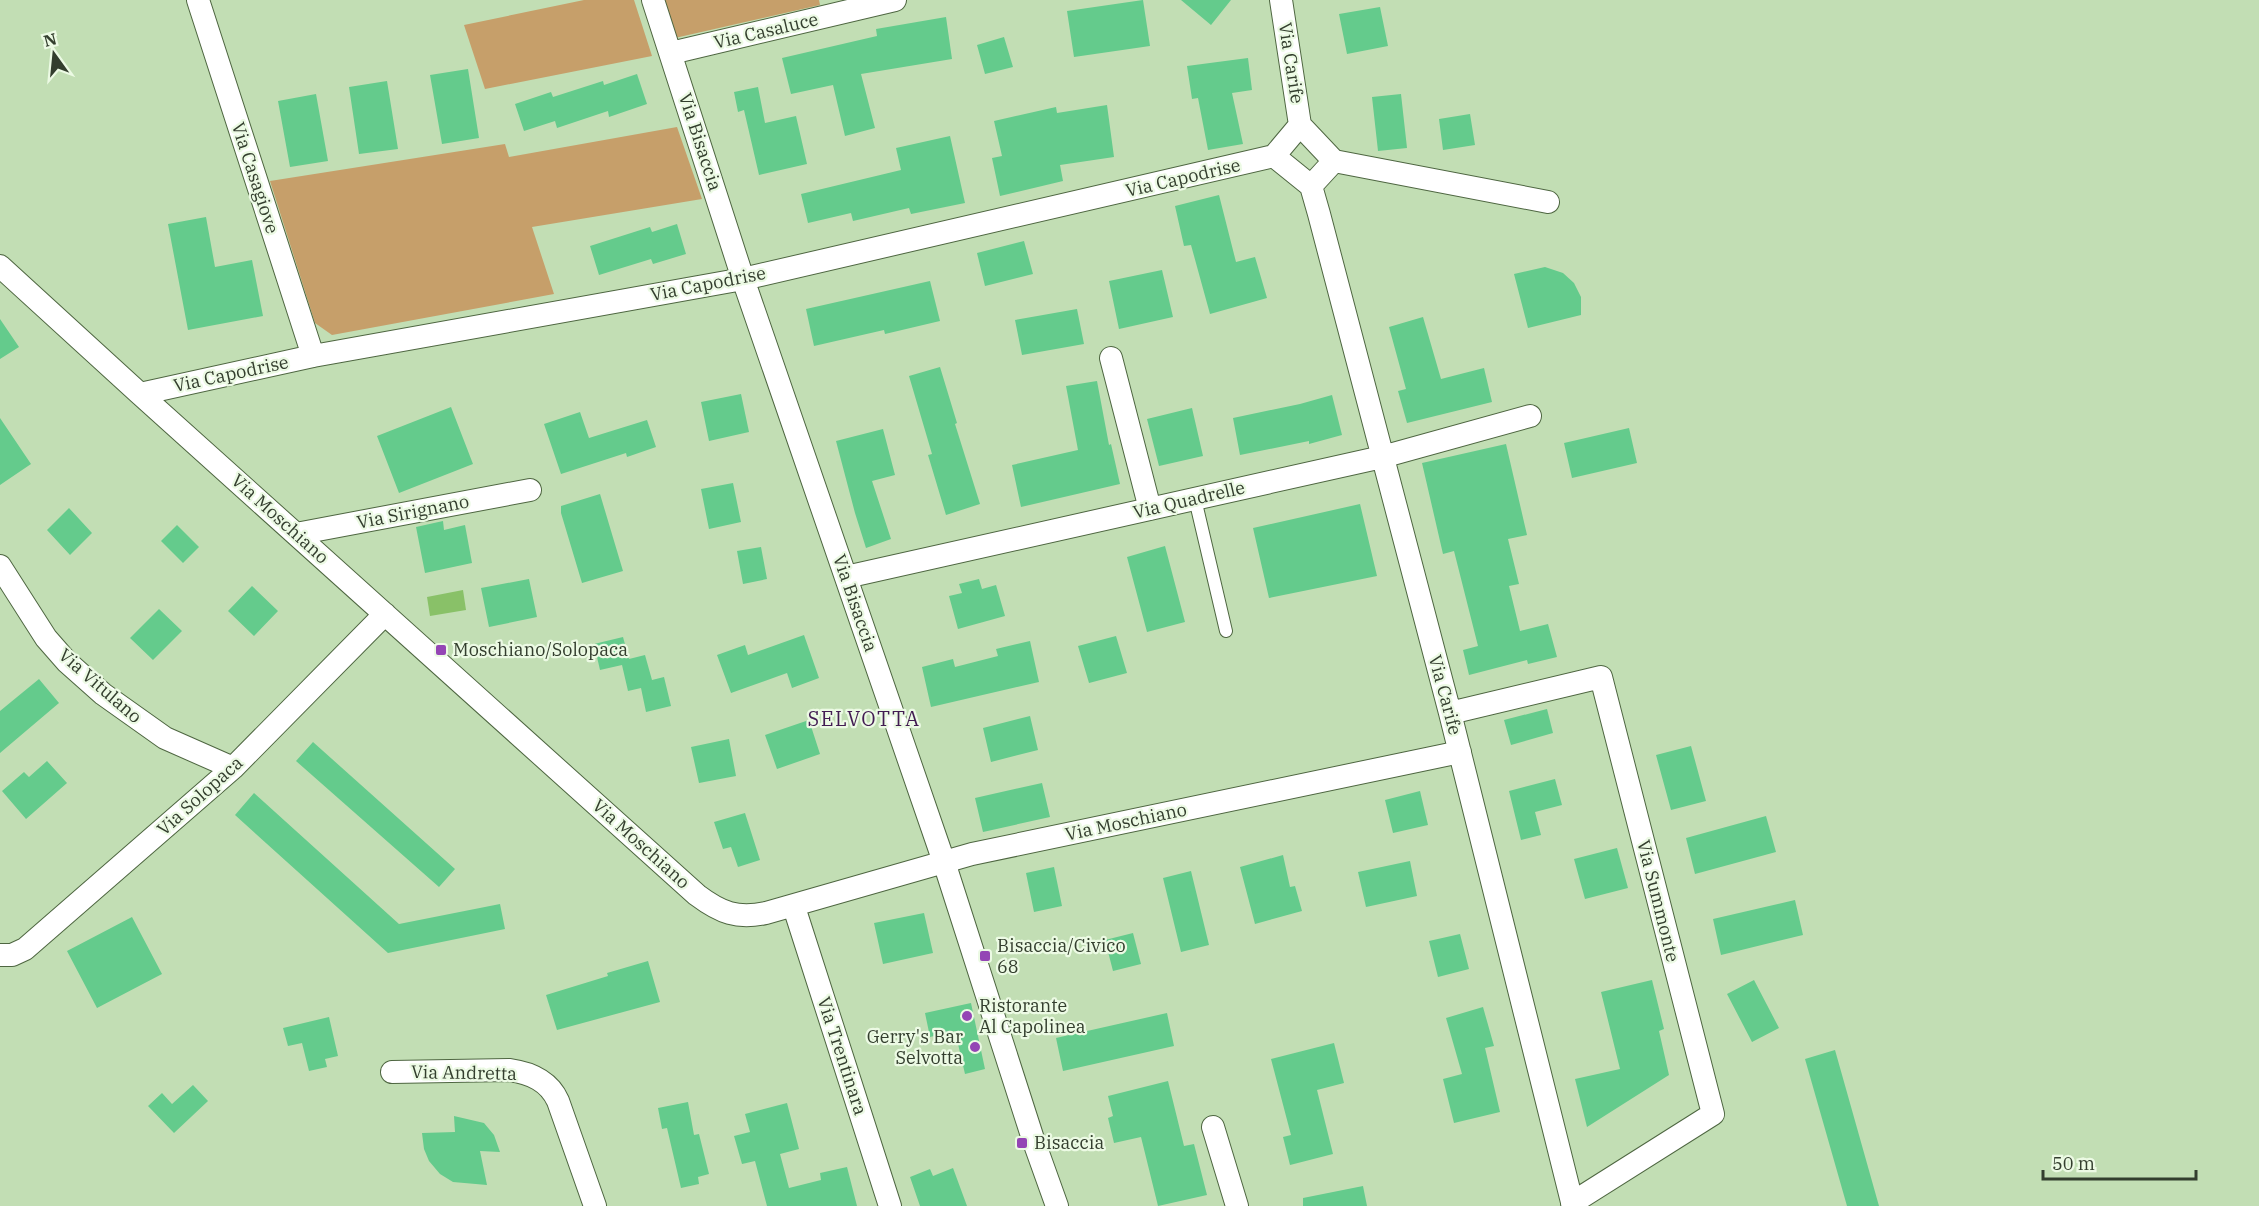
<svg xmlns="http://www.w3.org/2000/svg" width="2259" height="1206" font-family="'IBM Plex Serif',serif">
	<rect width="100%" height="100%" fill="#c2deb4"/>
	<path fill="#c69f6a" d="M584,0h50l18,56 -167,33 -21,-64z
		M663,0h156l1,5 -145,33z
		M677,127l25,72 -170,28 22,67 -222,41 -17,-12 -45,-142 235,-37 4,13z"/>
	<path fill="#89c168" d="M463,590l3,20 -36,6 -3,-19z"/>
	<path fill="#64cb8c" d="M1143,0l7,46 -76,11 -7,-46z
		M1181,0h50l-20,25z
		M1380,7l8,39 -41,8 -8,-40z
		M946,17l6,42 -91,15 14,54 -30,8 -12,-51 -42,9 -9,-36 95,-22 -1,-7z
		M1004,37l9,30 -28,7 -8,-29z
		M1248,58l4,32 -20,3 11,51 -35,6 -10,-52 -6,1 -5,-33z
		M468,69l11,69 -37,6 -12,-69z
		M637,74l10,30 -38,13 -1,-6 -51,17 -2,-7 -31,10 -9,-27 36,-12 2,5 50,-16 1,4z
		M387,81l11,68 -39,5 -10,-67z
		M758,87l7,36 31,-7 11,48 -48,11 -15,-65 -6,2 -4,-20z
		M316,94l12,67 -38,6 -12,-66z
		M1401,94l6,54 -29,3 -6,-54z
		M1107,105l7,52 -54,8 3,16 -63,15 -8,-38 10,-2 -8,-35 62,-14 1,6z
		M1470,114l5,31 -32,5 -4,-31z
		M950,136l15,67 -54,11 -2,-6 -56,13 -2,-8 -43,10 -7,-29 100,-24 -5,-22z
		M1219,195l17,67 19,-5 12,41 -57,16 -19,-69 -7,1 -9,-40z
		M206,217l9,50 37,-7 11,56 -75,14 -20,-106z
		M677,224l9,30 -33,10 -2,-5 -52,16 -9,-29 60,-19 2,5z
		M1024,241l9,33 -48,12 -8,-33z
		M1545,267l18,6 11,10 7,14v18l-53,13 -14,-54z
		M1162,270l11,47 -54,12 -10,-48z
		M930,281l10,40 -55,13 -1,-4 -70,16 -8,-37z
		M1077,309l7,35 -62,11 -7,-35z
		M1423,317l18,62 43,-11 8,34 -85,21 -9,-32 8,-2 -17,-62z
		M0,319l19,28 -19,12z
		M940,367l17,56 -2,1 25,80 -34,11 -18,-60 4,-1 -23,-78z
		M1097,381l12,64 2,-1 9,40 -99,23 -9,-42 66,-15 -12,-64z
		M741,394l8,38 -40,9 -8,-39z
		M1332,395l10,40 -33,9v-3l-69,14 -7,-37 67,-14z
		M451,407l22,57 -74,29 -22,-57z
		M1192,408l11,48 -44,10 -12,-47z
		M580,412l9,26 58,-18 9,27 -29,10 -1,-4 -65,21 -17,-50z
		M0,418l31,46 -31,21z
		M1629,428l8,35 -65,15 -8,-35z
		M883,429l12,46 -23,6 19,58 -25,9 -11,-35 -19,-72z
		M1506,444l21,91 -19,4 11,45 -10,2 11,45 28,-7 9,33 -29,7 -1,-4 -58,15 -6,-25 15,-4 -24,-95 -11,3 -21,-91z
		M733,483l8,39 -32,7 -8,-40z
		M600,494l23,77 -41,12 -21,-70v-7z
		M1360,504l17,72 -108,22 -16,-70z
		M69,508l23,25 -22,22 -23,-25z
		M443,521l1,9 21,-5 7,38 -47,10 -9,-46z
		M177,525l22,22 -16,16 -22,-22z
		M1165,546l20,76 -38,10 -20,-75z
		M761,547l6,32 -24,5 -6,-33z
		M529,579l8,38 -48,10 -8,-39z
		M979,579l3,10 14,-4 9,31 -47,13 -9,-33 13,-3 -3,-9z
		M252,586l26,25 -24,25 -26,-25z
		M159,609l23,22 -29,29 -23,-22z
		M804,635l15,43 -27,10 -5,-15 -56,20 -14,-38 28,-10 3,10z
		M1116,636l11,37 -38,10 -11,-37z
		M623,637l6,22 16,-4 7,25 12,-3 7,29 -25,6 -5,-24 -13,3 -6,-26 -22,5 -6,-26z
		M1030,641l9,41 -108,25 -9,-40 31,-8 2,8 43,-11 -2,-7z
		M39,679l20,24 -59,50v-42z
		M1547,709l6,24 -42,12 -7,-25z
		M1030,716l8,34 -47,12 -8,-34z
		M809,720l11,34 -43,15 -12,-34z
		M729,739l7,37 -37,7 -8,-36z
		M313,742l142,127 -16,18 -143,-126z
		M1691,746l15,55 -35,9 -15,-55z
		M47,761l20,22 -41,36 -24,-28 22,-19 5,5z
		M1555,779l7,26 -27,7 6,23 -20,5 -12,-49z
		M1042,783l8,34 -67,15 -8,-34z
		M1420,791l8,34 -35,8 -8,-33z
		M254,793l145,131 101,-20 5,25 -117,24 -153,-138z
		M745,813l15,47 -22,7 -7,-20 -8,2 -9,-27z
		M1766,816l10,36 -81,22 -9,-36z
		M1617,848l11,40 -43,11 -11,-40z
		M1283,855l7,32 5,-1 7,25 -47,13 -15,-57z
		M1410,861l7,35 -51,11 -8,-35z
		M1054,867l8,39 -28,6 -8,-39z
		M1191,871l18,74 -28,7 -18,-74z
		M1795,900l8,35 -82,20 -8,-36z
		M924,913l9,40 -50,11 -9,-41z
		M132,917l30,57 -65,34 -30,-57z
		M1133,933l8,31 -28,7 -8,-31z
		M1460,934l9,35 -31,8 -9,-36z
		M648,961l12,41 -103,28 -11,-35 62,-19 -1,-3z
		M1652,980l12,49 -5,2 10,44 -82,52 -12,-48 45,-10 -19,-77z
		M1754,980l25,48 -27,14 -25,-48z
		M971,1003l14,66 -20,5 -10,-43 -25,6 -5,-24z
		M1483,1007l11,39 -9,2 15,64 -46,11 -11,-44 19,-5 -16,-56z
		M1167,1013l7,33 -111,25 -7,-33z
		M329,1017l9,39 -13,3 2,8 -18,4 -7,-28 -14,3 -5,-18z
		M1334,1043l10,40 -27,7 16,64 -43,11 -7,-28 8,-2 -20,-76z
		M1835,1050l44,156h-32l-42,-147z
		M1168,1081l16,65 10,-2 13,51 -49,11 -17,-69 -27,6 -6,-25 5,-2 -5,-20z
		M193,1085l15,16 -34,32 -26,-27 14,-13 10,11z
		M688,1102l6,33 5,-1 10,40 -11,3 1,7 -18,4 -14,-60 -5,1 -4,-21z
		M787,1103l12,46 -19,5 9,34 32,-8 -1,-7 27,-6 10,39h-90l-12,-45 -13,3 -8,-28 16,-4 -5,-18z
		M454,1116l30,7 10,12 6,17 -20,-1 7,34 -34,-3 -13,-8 -11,-13 -5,-12 -2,-16 33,-1z
		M953,1168l14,38h-47l-10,-29 20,-8 3,7z
		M1363,1186l4,20h-64v-8z"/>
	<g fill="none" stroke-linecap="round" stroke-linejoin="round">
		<defs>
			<path id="service" d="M1195,499l31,132"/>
			<path id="minor" d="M198,0l115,356
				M653,0l90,279 201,583 89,277 24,67
				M1281,0l19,125
				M671,53l224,-53
				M1274,156l37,30 8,28 131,499 123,493
				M1274,156l26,-31 34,36 -23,25
				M1334,161l214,41
				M0,266l140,128 557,501c24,18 40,24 69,18l206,-59 488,-102
				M1111,358l39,151
				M140,394l173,-38 430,-77 531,-123
				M296,534l234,-44
				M0,566l46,72 21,24 36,32 62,44 68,30
				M846,577l536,-120 148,-41
				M1450,713l151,-36 112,437 -141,89
				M794,907l96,299
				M0,955h12l13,-6 208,-181 152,-154
				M392,1072l117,-2c22,3 40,11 49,31l37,105
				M1213,1127l24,79"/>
		</defs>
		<use href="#service" stroke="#4e6641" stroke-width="14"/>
		<use href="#minor" stroke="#4e6641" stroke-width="24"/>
		<use href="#service" stroke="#fff" stroke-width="12"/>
		<use href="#minor" stroke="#fff" stroke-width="22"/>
	</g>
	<g fill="#9445b5" stroke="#ecfae4" stroke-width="2">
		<rect x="435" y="644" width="12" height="12" rx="3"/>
		<rect x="979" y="950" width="12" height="12" rx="3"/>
		<circle cx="967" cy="1016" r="6"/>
		<circle cx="975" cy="1047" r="6"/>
		<rect x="1016" y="1137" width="12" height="12" rx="3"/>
	</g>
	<g text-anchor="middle" stroke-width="4.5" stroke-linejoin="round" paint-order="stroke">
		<g font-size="18" fill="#333e2e" stroke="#ecfae4">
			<text transform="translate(766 31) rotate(-13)" y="6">Via Casaluce</text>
			<text transform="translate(1291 63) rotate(81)" y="6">Via Carife</text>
			<text transform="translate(700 142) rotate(72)" y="6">Via Bisaccia</text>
			<text transform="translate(255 178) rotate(72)" y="6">Via Casagiove</text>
			<text transform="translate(1183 178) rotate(-13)" y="6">Via Capodrise</text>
			<text transform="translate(708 284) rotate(-11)" y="6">Via Capodrise</text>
			<text transform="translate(231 374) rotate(-12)" y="6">Via Capodrise</text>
			<text transform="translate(1189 500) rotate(-13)" y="6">Via Quadrelle</text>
			<text transform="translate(413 512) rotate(-11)" y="6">Via Sirignano</text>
			<text transform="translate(280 519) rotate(42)" y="6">Via Moschiano</text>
			<text transform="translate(855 603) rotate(71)" y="6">Via Bisaccia</text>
			<text transform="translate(100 686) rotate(41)" y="6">Via Vitulano</text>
			<text transform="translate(1445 695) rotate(75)" y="6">Via Carife</text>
			<text transform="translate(200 796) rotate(-42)" y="6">Via Solopaca</text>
			<text transform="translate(1126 822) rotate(-12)" y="6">Via Moschiano</text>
			<text transform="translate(641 844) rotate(42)" y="6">Via Moschiano</text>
			<text transform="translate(1658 901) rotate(76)" y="6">Via Summonte</text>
			<text transform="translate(842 1056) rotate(72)" y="6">Via Trentinara</text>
			<text transform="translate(464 1073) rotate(1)" y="6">Via Andretta</text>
		</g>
		<g font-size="18" fill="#333e2e" stroke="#ecfae4" text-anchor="start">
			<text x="453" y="656">Moschiano/Solopaca</text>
			<text x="997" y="952">Bisaccia/Civico<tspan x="997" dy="21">68</tspan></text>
			<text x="979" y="1012">Ristorante<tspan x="979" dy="21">Al Capolinea</tspan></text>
			<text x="963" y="1043" text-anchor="end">Gerry's Bar<tspan x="963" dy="21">Selvotta</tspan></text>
			<text x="1034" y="1149">Bisaccia</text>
		</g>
		<g font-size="20" letter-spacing="1.5" fill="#421c52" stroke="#ecfae4">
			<text x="864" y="726">SELVOTTA</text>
		</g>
	</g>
	<g transform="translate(54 54) rotate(345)" stroke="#ecfae4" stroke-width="4.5" paint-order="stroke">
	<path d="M0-4.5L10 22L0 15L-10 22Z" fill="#333e2e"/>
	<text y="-9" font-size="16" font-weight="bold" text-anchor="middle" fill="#333e2e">N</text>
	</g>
	<path d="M2043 1170v9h153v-9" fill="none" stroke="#333e2e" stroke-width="3"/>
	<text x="2052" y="1170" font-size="18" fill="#333e2e" stroke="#ecfae4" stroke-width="4.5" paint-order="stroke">50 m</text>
</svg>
